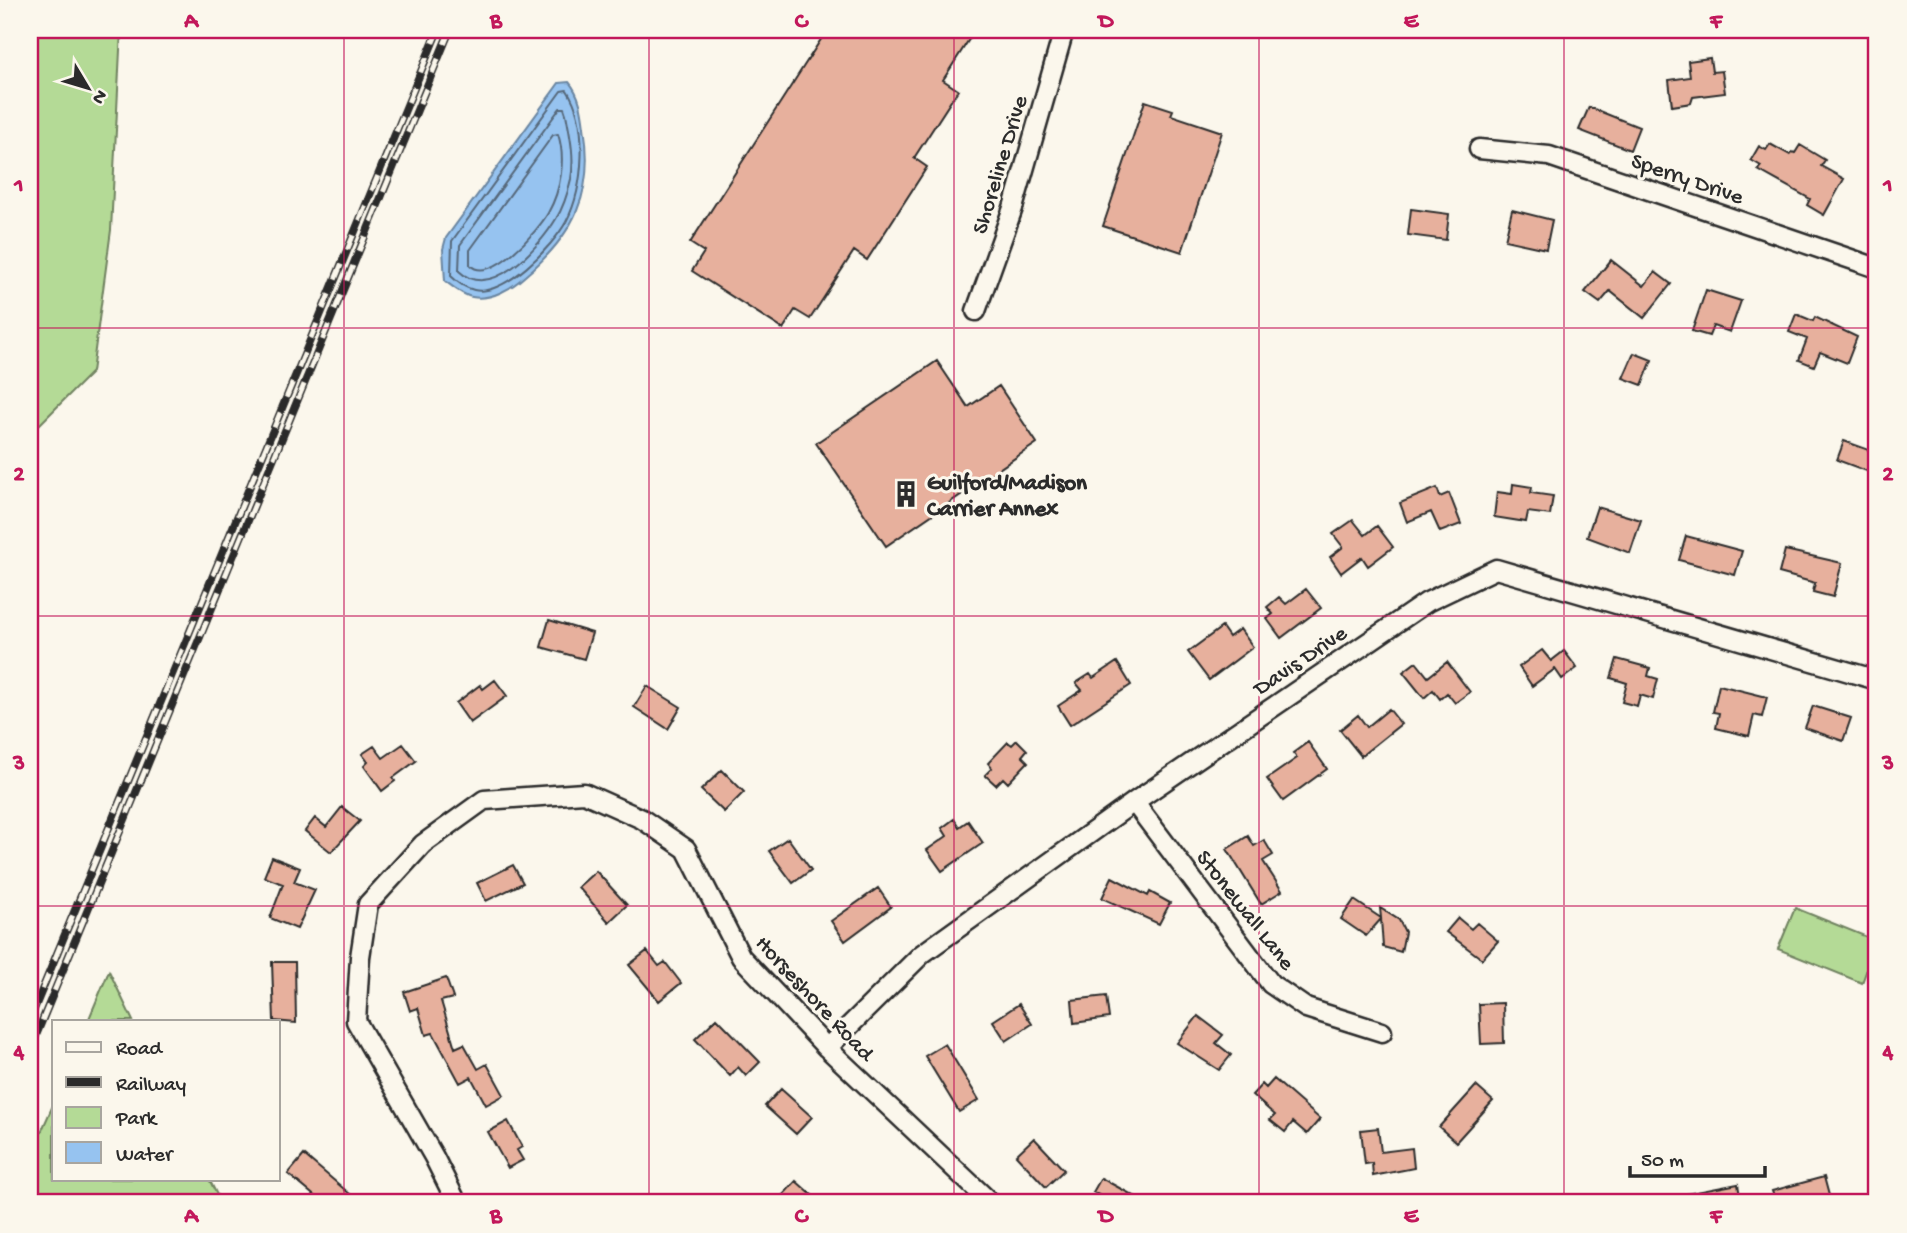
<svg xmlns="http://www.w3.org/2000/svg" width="1907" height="1233" font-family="'Gochi Hand',sans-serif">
	<rect width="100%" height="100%" fill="#fbf7ec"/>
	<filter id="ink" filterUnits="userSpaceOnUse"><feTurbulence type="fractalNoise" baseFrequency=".0143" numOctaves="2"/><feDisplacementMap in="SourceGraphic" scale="14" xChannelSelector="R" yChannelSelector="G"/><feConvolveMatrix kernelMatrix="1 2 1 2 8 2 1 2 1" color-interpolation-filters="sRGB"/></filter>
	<g filter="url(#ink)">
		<path fill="#b4da96" stroke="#708260" stroke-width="2" d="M30,30h91l-10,200 -19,142 -62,62z
			M1795,908l82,33 -15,42 -84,-34z
			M109,971l24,50h-45z
			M54,1103v76h155l12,24h-191v-46z"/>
		<path fill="#96c3f0" stroke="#6b86a1" stroke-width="2" d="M569,82c11,13 13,29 15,45 11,65 -10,108 -59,149 -13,12 -34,25 -53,21 -10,-2 -19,-10 -27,-16l-2,-32 3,-11 113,-155z"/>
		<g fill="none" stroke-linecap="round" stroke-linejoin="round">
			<path stroke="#56687a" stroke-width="2" d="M567,90c22,34 17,98 -1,132 -13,24 -62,75 -92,68 -9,-2 -17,-8 -23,-14l1,-35 109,-150z
				M560,108h4l2,6c4,21 9,43 5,65 -3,13 -8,29 -15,40 -16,27 -65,83 -97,52l1,-26z
				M558,134c8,25 3,56 -10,79 -10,18 -58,72 -78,52v-15l83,-115z"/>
		</g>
		<path fill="#e7b09d" stroke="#2b2b2b" stroke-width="2" d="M827,30h148l-32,50 15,10 -44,68 13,9 -60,93 -13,-9 -44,68 -15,-9 -12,19 -91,-58 12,-19 -14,-9z
			M1710,58l2,14 10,-1 3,22 -32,4 -2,6 -19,3 -3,-26 21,-3 -2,-16z
			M1145,101l28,9 -2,5 51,17 -40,120 -79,-26z
			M1589,107l50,20 -9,23 -51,-20z
			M1770,144l20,11 2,-3 3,1 5,-8 25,15 -4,6 23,13 -20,36 -17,-10 3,-6 -52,-29 3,-4 -10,-6 8,-14 7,4z
			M1411,209l38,5 -3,26 -38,-5z
			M1512,210l40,10 -6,29 -41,-9z
			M1611,260l33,26 11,-14 16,12 -27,34 -34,-27 -10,12 -15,-11z
			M1706,290l35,11 -11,31 -17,-6 -4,10 -17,-5z
			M1796,314l17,7 2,-4 42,20 -10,26 -27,-11 -6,14 -15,-6 8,-21 -18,-7z
			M1634,353l18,7 -10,25 -19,-7z
			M937,361l31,46 31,-21 38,57 -151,103 -70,-103z
			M1844,441l33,12 -5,20 -35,-13z
			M1513,484l19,3 -1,6 22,3 -3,19 -22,-3 -2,10 -32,-5 3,-25 15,2z
			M1437,488l3,9 9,-4 12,31 -21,8 -9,-20 -24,10 -7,-19z
			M1597,507l44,13 -11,33 -43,-16z
			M1353,520l12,15 12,-9 16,21 -25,19 -6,-9 -21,16 -11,-16 13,-10 -10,-13z
			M1686,536l56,15 -7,24 -56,-15z
			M1785,550l57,13 -9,34 -20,-5 2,-9 -36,-10z
			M1306,589l15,19 -40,30 -14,-19 6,-5 -6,-7 12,-10 7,7z
			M549,620l43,13 -8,26 -43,-12z
			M1222,627l7,10 11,-8 13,18 -44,33 -21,-28z
			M1542,650l9,11 13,-10 13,17 -15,11 -7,-10 -23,17 -13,-19z
			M1617,659l33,9 -2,8 10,3 -5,20 -13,-4 -3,11 -15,-4 5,-19 -16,-5z
			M1117,662l14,23 -61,40 -12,-19 24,-16 -6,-7 14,-9 3,4z
			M1416,662l12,15 19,-15 23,30 -15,11 -8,-10 -7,6 -7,-9 -9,8 -21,-26z
			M495,680l12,16 -37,27 -14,-20 24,-18 3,4z
			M1719,685l48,12 -5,20 -8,-2 -5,21 -33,-8 3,-15 -6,-1z
			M647,686l34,21 -13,22 -34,-22z
			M1813,706l38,12 -8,23 -38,-13z
			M1389,709l12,15 -40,32 -21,-26 18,-15 9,12z
			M1017,740l10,10 -5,6 6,6 -20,21 -5,-5 -7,7 -11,-10 7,-7 -4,-5 20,-21 4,3z
			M1308,742l19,27 -44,32 -16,-22 30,-21 -4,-5z
			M403,744l13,17 -23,17 2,3 -13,10 -18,-25 4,-4 -6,-8 12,-8 9,12z
			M722,770l22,22 -20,20 -23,-22z
			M342,807l18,14 -29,31 -26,-21 10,-13 11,9z
			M954,819l5,8 9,-6 15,22 -41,28 -15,-21 20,-14 -5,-8z
			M1248,836l6,10 10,-6 9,15 -10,6 19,30 -21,13 -34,-55z
			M788,838l23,32 -18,13 -24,-32z
			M272,857l28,11 -6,14 21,8 -18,39 -27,-11 13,-34 -19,-7z
			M513,865l10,18 -37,18 -9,-18z
			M596,871l31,34 -18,17 -31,-35z
			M1112,877l36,19 2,-4 20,11 -11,21 -57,-26z
			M878,888l13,19 -46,34 -14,-20z
			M1354,900l27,18 -1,-10 19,12 6,12 -4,20 -18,-5 -2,-28 -15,17 -25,-17z
			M1458,918l13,11 6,-6 21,18 -16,18 -36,-27z
			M647,951l12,15 6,-4 16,21 -22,18 -30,-36z
			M272,962h23l1,61 -22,-2z
			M446,978l7,20 -12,3 14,47 9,-4 14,25 9,-5 17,31 -18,10 -15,-28 -11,6 -27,-50 -7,2 -8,-27 -8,3 -6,-19z
			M1106,996l3,22 -35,5 -2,-23z
			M1503,1003l1,40 -23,1 -2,-40z
			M1019,1004l13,20 -26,17 -13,-20z
			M1198,1016l25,19 -7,8 15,12 -12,15 -42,-27z
			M717,1018l43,44 -14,14 -8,-9 -8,9 -35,-37z
			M945,1044l34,56 -20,12 -34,-56z
			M1274,1079l46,40 -13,15 -14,-12 -8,10 -15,-12 5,-5 -23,-20 10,-11 4,4z
			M1476,1086l17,15 -37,41 -17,-15z
			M781,1089l31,28 -16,17 -31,-28z
			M508,1121l14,26 -5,3 6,10 -15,8 -20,-36z
			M1378,1128l3,24 31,-4 2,20 -41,8 -1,-13 -7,1 -4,-34z
			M1034,1138l30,32 -18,17 -30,-32z
			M304,1155l46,39 -8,9h-19l-35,-29z
			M1824,1177l7,26h-55l-4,-12z
			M1101,1178l46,25h-34l-20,-11z
			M796,1181l25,22h-31l-8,-7z
			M1738,1184l3,19h-65v-7z"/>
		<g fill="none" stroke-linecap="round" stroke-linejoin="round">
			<defs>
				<path id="minor" d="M1479,149l70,7 328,112
					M976,311l37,-103 51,-178
					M1134,802l137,182 35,24 76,24
					M827,1048l95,-94 212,-152 293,-200 69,-33 381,111
					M457,1203l-23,-46 -78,-136 4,-64 8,-53 55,-60 61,-44 100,-7 58,26 44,30 55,108 86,91 164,155"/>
			</defs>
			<use href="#minor" stroke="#2b2b2b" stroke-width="23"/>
			<use href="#minor" stroke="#fbf7ec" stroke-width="18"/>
			<defs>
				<path id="rail" d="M30,1019l408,-989
					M30,1050l420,-1020"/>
			</defs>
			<use href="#rail" stroke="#2b2b2b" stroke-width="8"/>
			<use href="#rail" stroke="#fbf7ec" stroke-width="5" stroke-dasharray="16" stroke-linecap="butt"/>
		</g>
	</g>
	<path fill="none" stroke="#c2185b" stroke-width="2" stroke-opacity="0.55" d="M344,30v1173M649,30v1173M954,30v1173M1259,30v1173M1564,30v1173M30,328h1847M30,616h1847M30,906h1847"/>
	<defs>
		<symbol id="building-bare" viewBox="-9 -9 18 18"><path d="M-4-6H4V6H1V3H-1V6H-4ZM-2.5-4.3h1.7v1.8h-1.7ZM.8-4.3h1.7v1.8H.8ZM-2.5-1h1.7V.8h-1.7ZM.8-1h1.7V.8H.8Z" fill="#2b2b2b" stroke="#fbf7ec" stroke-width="2.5" paint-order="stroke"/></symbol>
	</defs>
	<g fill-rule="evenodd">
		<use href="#building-bare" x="887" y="475" width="38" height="38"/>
	</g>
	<g text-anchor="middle" stroke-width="6" stroke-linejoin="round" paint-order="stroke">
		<g font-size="23" fill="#2b2b2b" stroke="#fbf7ec">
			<text transform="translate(998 164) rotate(-73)" y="8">Shoreline Drive</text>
			<text transform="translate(1688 177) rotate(19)" y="8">Sperry Drive</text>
			<text transform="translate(1299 659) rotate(-34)" y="8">Davis Drive</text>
			<text transform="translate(1247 909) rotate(52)" y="8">Stonewall Lane</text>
			<text transform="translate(816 997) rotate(47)" y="8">Horseshore Road</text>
		</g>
		<g font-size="23" font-weight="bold" fill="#2b2b2b" stroke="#fbf7ec" text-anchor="start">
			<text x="927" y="489">Guilford/Madison<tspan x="927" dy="26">Carrier Annex</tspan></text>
		</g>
	</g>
	<rect width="1907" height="1233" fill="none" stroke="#fbf7ec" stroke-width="77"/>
	<rect x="52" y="1020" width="228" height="161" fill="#fbf7ec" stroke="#a8a59f" stroke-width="2"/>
	<rect x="66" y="1042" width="35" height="10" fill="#fbf7ec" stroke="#a8a59f" stroke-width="2"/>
	<text x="116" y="1054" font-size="21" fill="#2b2b2b">Road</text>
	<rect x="66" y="1077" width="35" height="10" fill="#2b2b2b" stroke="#a8a59f" stroke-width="2"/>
	<text x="116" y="1090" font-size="21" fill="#2b2b2b">Railway</text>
	<rect x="66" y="1107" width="35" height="21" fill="#b4da96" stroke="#a8a59f" stroke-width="2"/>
	<text x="116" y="1124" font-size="21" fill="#2b2b2b">Park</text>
	<rect x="66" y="1142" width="35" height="21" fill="#96c3f0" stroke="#a8a59f" stroke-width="2"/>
	<text x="116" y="1160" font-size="21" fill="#2b2b2b">Water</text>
	<g transform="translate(88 88) rotate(128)" stroke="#fbf7ec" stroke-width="5" paint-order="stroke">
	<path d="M0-5L12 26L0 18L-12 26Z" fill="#2b2b2b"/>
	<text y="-10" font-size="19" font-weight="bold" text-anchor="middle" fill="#2b2b2b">N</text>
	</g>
	<path d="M1630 1166v10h135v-10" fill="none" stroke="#2b2b2b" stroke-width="3.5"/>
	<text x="1641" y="1166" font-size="21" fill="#2b2b2b" stroke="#fbf7ec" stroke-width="5" paint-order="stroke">50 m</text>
	<rect x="38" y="38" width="1830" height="1156" fill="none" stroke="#c2185b" stroke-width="2.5"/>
	<g font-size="23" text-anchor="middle" font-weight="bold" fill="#c2185b">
		<text x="191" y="27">A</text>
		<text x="496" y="27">B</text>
		<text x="801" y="27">C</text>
		<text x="1106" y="27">D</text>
		<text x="1411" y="27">E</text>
		<text x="1716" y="27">F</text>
		<text x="19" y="191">1</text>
		<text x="1888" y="191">1</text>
		<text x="19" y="480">2</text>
		<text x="1888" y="480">2</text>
		<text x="19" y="769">3</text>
		<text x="1888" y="769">3</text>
		<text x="19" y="1058">4</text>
		<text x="1888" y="1058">4</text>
		<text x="191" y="1222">A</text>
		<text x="496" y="1222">B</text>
		<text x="801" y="1222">C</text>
		<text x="1106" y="1222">D</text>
		<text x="1411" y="1222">E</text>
		<text x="1716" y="1222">F</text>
	</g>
</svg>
